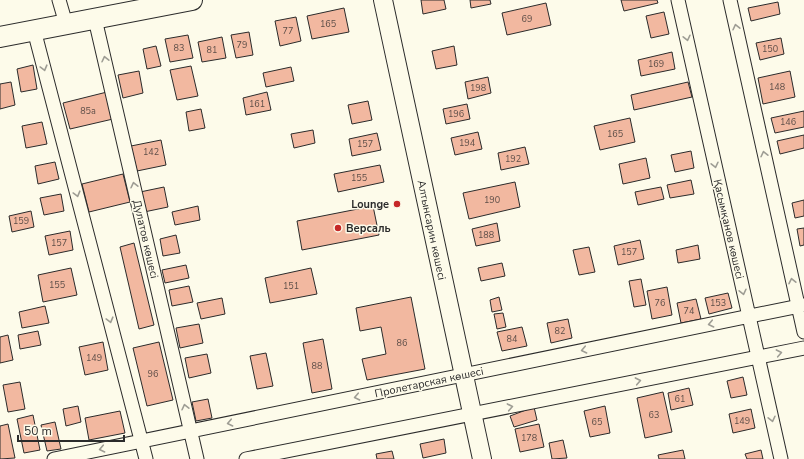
<svg xmlns="http://www.w3.org/2000/svg" width="804" height="459" font-family="'Nunito Sans',sans-serif">
	<rect width="100%" height="100%" fill="#fdfbea"/>
	<path fill="#f2b8a0" stroke="#2b2b2b" d="M421,0h23l2,9 -23,5z
		M470,0h20l1,4 -20,4z
		M621,0h36l1,3 -34,8z
		M778,2l2,12 -29,7 -3,-13z
		M546,3l5,22 -44,10 -5,-22z
		M344,8l5,24 -37,7 -5,-23z
		M664,12l5,22 -18,4 -5,-22z
		M296,17l5,24 -21,5 -5,-25z
		M249,32l4,23 -17,3 -5,-23z
		M188,35l5,23 -23,4 -5,-23z
		M222,37l4,21 -24,4 -4,-20z
		M781,38l3,16 -24,6 -4,-17z
		M156,46l5,20 -14,3 -4,-20z
		M454,46l3,19 -21,4 -4,-18z
		M672,52l3,17 -34,7 -3,-16z
		M33,65l4,24 -16,3 -4,-23z
		M191,66l7,30 -21,4 -7,-30z
		M291,67l3,14 -28,6 -3,-14z
		M139,71l4,22 -20,5 -5,-23z
		M790,71l5,26 -32,7 -5,-26z
		M488,77l3,16 -23,6 -3,-17z
		M11,82l4,23 -15,4v-25z
		M688,82l4,15 -58,13 -3,-15z
		M107,92l6,27 -43,10 -7,-26z
		M267,92l4,18 -25,5 -3,-17z
		M368,101l4,19 -20,4 -4,-19z
		M467,104l3,15 -24,5 -3,-15z
		M201,109l4,19 -16,3 -3,-19z
		M804,111v16l-29,6 -4,-15z
		M630,118l5,24 -35,8 -6,-24z
		M42,122l5,22 -21,4 -4,-22z
		M313,130l2,13 -21,5 -3,-14z
		M478,132l4,17 -27,6 -4,-17z
		M377,133l4,17 -29,6 -3,-17z
		M804,135v13l-24,6 -3,-13z
		M161,140l5,25 -29,6 -6,-25z
		M525,147l4,17 -28,6 -3,-17z
		M691,151l3,17 -19,4 -4,-17z
		M646,158l4,20 -27,6 -4,-20z
		M55,162l4,17 -21,5 -3,-18z
		M380,165l4,17 -46,10 -4,-18z
		M123,174l7,28 -41,10 -7,-28z
		M691,180l3,14 -24,4 -3,-13z
		M515,182l5,25 -51,12 -6,-26z
		M164,187l4,20 -24,5 -4,-20z
		M661,187l3,12 -26,6 -3,-13z
		M61,194l3,17 -20,4 -4,-17z
		M804,200v16l-9,2 -3,-15z
		M198,206l2,14 -25,5 -3,-13z
		M373,206l6,29 -77,15 -5,-29z
		M31,211l3,16 -22,5 -3,-16z
		M497,223l3,18 -24,5 -4,-17z
		M804,228v17l-4,1 -3,-17z
		M70,231l3,19 -24,5 -4,-19z
		M176,235l4,18 -17,3 -3,-17z
		M640,240l4,19 -26,6 -4,-19z
		M134,243l20,82 -15,4 -19,-82z
		M698,245l2,14 -22,4 -2,-13z
		M589,247l6,25 -16,3 -6,-25z
		M502,263l3,13 -24,5 -3,-13z
		M186,265l3,13 -24,5 -3,-13z
		M71,268l6,27 -34,7 -5,-27z
		M311,268l6,26 -47,9 -5,-25z
		M641,279l5,26 -12,2 -5,-26z
		M189,286l4,16 -21,4 -3,-16z
		M667,287l5,28 -20,4 -5,-28z
		M728,293l4,15 -23,6 -4,-16z
		M411,297l14,72 -58,11 -5,-21 24,-5 -5,-27 -21,4 -4,-23z
		M499,297l3,13 -10,2 -2,-12z
		M222,298l3,16 -24,5 -4,-16z
		M696,299l5,20 -20,4 -4,-20z
		M45,306l4,17 -27,5 -3,-16z
		M503,313l3,14 -9,2 -3,-15z
		M568,319l4,19 -21,5 -4,-20z
		M199,324l4,19 -23,5 -4,-20z
		M522,327l5,19 -25,5 -5,-19z
		M38,331l3,14 -21,4 -2,-14z
		M8,335l5,25 -13,3v-26z
		M323,339l9,50 -20,4 -9,-50z
		M103,342l5,28 -23,5 -6,-28z
		M159,342l14,58 -26,6 -14,-58z
		M266,353l7,33 -16,3 -7,-33z
		M207,354l4,19 -22,5 -4,-20z
		M743,377l4,18 -16,3 -4,-17z
		M20,382l5,27 -17,3 -5,-27z
		M689,388l4,17 -22,5 -3,-17z
		M663,392l9,40 -27,6 -8,-40z
		M208,399l4,19 -16,3 -4,-19z
		M78,406l3,16 -15,4 -3,-17z
		M605,406l5,27 -20,4 -6,-26z
		M534,407l3,13 -23,7 -4,-11z
		M751,409l4,19 -22,5 -4,-19z
		M120,411l5,22 -36,7 -4,-22z
		M33,415l7,35 -16,3 -7,-34z
		M55,422l6,27 -14,2 -6,-26z
		M8,424l7,34 -15,1v-33z
		M539,424l5,23 -24,5 -5,-23z
		M444,439l2,14 -23,5 -3,-14z
		M563,440l4,18 -15,1 -3,-16z
		M683,450l2,9h-26l-1,-4z
		M761,450l2,9h-16l-2,-5z
		M392,451l2,8h-17l-1,-5z"/>
	<g fill="none" stroke-linecap="round" stroke-linejoin="round">
		<defs>
			<path id="street" d="M59,0l7,24
				M678,0l103,459
				M730,0l74,332
				M95,19l102,440
				M34,30l112,429
				M54,459l750,-154
				M246,459l558,-111"/>
			<path id="secondary" d="M383,0l99,459"/>
			<path id="primary" d="M0,37l192,-37"/>
		</defs>
		<use href="#street" stroke="#2b2b2b" stroke-width="15"/>
		<use href="#secondary" stroke="#2b2b2b" stroke-width="20"/>
		<use href="#primary" stroke="#2b2b2b" stroke-width="22"/>
		<use href="#street" stroke="#fdfbea" stroke-width="13"/>
		<use href="#secondary" stroke="#fdfbea" stroke-width="18"/>
		<use href="#primary" stroke="#fdfbea" stroke-width="20"/>
	</g>
	<defs><path id="oneway-chevron" d="M-2-3.5L2.5 0L-2 3.5" fill="none" stroke-width="1.6" stroke-linecap="round" stroke-linejoin="round"/></defs>
	<g stroke="#9e9d94">
		<use href="#oneway-chevron" transform="translate(736 27) rotate(-103)"/>
		<use href="#oneway-chevron" transform="translate(687 38) rotate(77)"/>
		<use href="#oneway-chevron" transform="translate(105 59) rotate(-103)"/>
		<use href="#oneway-chevron" transform="translate(44 68) rotate(75)"/>
		<use href="#oneway-chevron" transform="translate(764 154) rotate(-103)"/>
		<use href="#oneway-chevron" transform="translate(715 165) rotate(77)"/>
		<use href="#oneway-chevron" transform="translate(134 185) rotate(-103)"/>
		<use href="#oneway-chevron" transform="translate(77 194) rotate(75)"/>
		<use href="#oneway-chevron" transform="translate(792 281) rotate(-102)"/>
		<use href="#oneway-chevron" transform="translate(743 292) rotate(77)"/>
		<use href="#oneway-chevron" transform="translate(110 320) rotate(75)"/>
		<use href="#oneway-chevron" transform="translate(711 324) rotate(168)"/>
		<use href="#oneway-chevron" transform="translate(584 350) rotate(168)"/>
		<use href="#oneway-chevron" transform="translate(779 353) rotate(-11)"/>
		<use href="#oneway-chevron" transform="translate(638 381) rotate(-11)"/>
		<use href="#oneway-chevron" transform="translate(357 397) rotate(168)"/>
		<use href="#oneway-chevron" transform="translate(185 407) rotate(-103)"/>
		<use href="#oneway-chevron" transform="translate(510 407) rotate(-11)"/>
		<use href="#oneway-chevron" transform="translate(772 419) rotate(77)"/>
		<use href="#oneway-chevron" transform="translate(230 423) rotate(168)"/>
		<use href="#oneway-chevron" transform="translate(102 449) rotate(168)"/>
	</g>
	<g fill="#c62828" stroke="#fdfbea" stroke-width="1.5">
		<circle cx="397" cy="204" r="4"/>
		<circle cx="338" cy="228" r="4"/>
	</g>
	<g text-anchor="middle" stroke-width="3" stroke-linejoin="round" paint-order="stroke">
		<g font-size="9" fill="#5d4e48">
			<text x="527" y="22">69</text>
			<text x="328" y="27">165</text>
			<text x="288" y="34">77</text>
			<text x="242" y="48">79</text>
			<text x="179" y="51">83</text>
			<text x="770" y="52">150</text>
			<text x="212" y="53">81</text>
			<text x="656" y="67">169</text>
			<text x="777" y="90">148</text>
			<text x="478" y="91">198</text>
			<text x="257" y="107">161</text>
			<text x="88" y="114">85а</text>
			<text x="456" y="117">196</text>
			<text x="788" y="125">146</text>
			<text x="615" y="137">165</text>
			<text x="467" y="146">194</text>
			<text x="365" y="147">157</text>
			<text x="151" y="155">142</text>
			<text x="513" y="162">192</text>
			<text x="359" y="181">155</text>
			<text x="492" y="203">190</text>
			<text x="21" y="224">159</text>
			<text x="486" y="238">188</text>
			<text x="59" y="246">157</text>
			<text x="629" y="255">157</text>
			<text x="57" y="288">155</text>
			<text x="291" y="289">151</text>
			<text x="660" y="306">76</text>
			<text x="718" y="306">153</text>
			<text x="689" y="314">74</text>
			<text x="560" y="334">82</text>
			<text x="512" y="342">84</text>
			<text x="402" y="346">86</text>
			<text x="94" y="361">149</text>
			<text x="317" y="369">88</text>
			<text x="153" y="377">96</text>
			<text x="680" y="402">61</text>
			<text x="654" y="418">63</text>
			<text x="742" y="424">149</text>
			<text x="597" y="425">65</text>
			<text x="529" y="441">178</text>
		</g>
		<g font-size="11" font-weight="bold" fill="#2b2b2b" stroke="#fdfbea" text-anchor="end">
			<text x="389" y="208">Lounge</text>
			<text x="346" y="232" text-anchor="start">Версаль</text>
		</g>
		<g font-size="11" fill="#2b2b2b" stroke="#fdfbea">
			<text transform="translate(729 229) rotate(77)" y="4">Қасымқанов көшесі</text>
			<text transform="translate(432 230) rotate(78)" y="4">Алтынсарин көшесі</text>
			<text transform="translate(146 239) rotate(77)" y="4">Дулатов көшесі</text>
			<text transform="translate(429 382) rotate(-12)" y="4">Пролетарская көшесі</text>
		</g>
	</g>
	<path d="M18 435v6h106v-6" fill="none" stroke="#2b2b2b" stroke-width="2"/>
	<text x="24" y="435" font-size="12" fill="#2b2b2b" stroke="#fdfbea" stroke-width="3" paint-order="stroke">50 m</text>
</svg>
